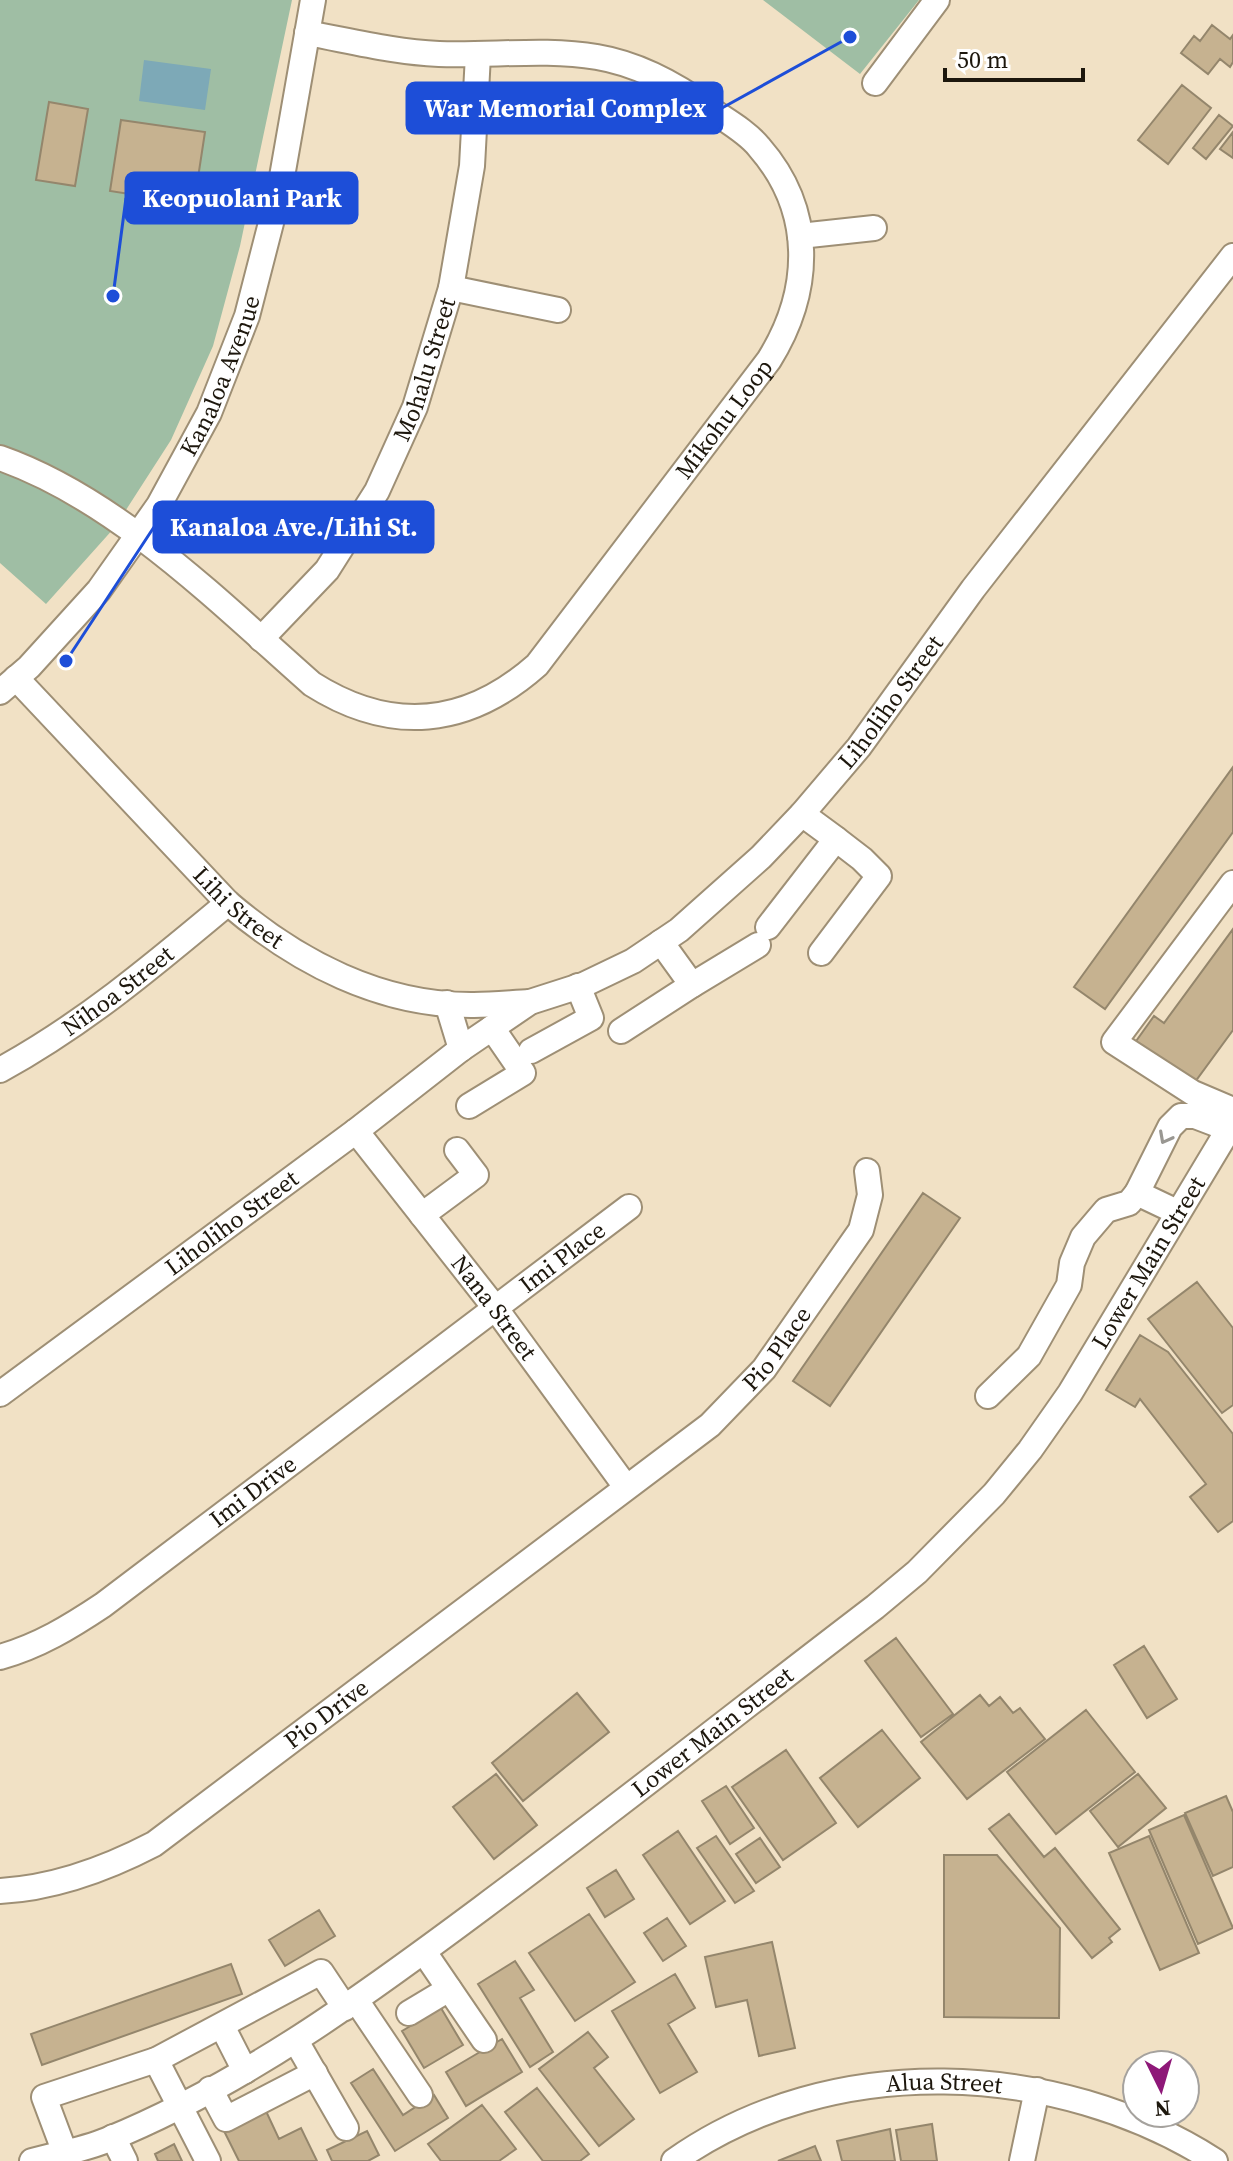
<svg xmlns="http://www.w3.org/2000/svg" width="1233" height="2161" font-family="'Source Serif 4',serif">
	<rect width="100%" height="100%" fill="#f1e1c5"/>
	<path fill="#9fbea4" d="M0,0h292l-52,246 -27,100 -42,94 -56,87 -69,77 -46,-41z
		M763,0h156l-59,74z"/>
	<path fill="#7da9b7" d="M144,60l67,9 -6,41 -66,-9z"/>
	<path fill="#c6b290" stroke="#94866c" stroke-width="2" d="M1212,25l18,14 3,-4v27l-3,5 -10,-8 -12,15 -27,-21 13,-17 6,5z
		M1182,85l29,23 -43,56 -30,-24z
		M49,102l39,7 -13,77 -39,-6z
		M1219,115l14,11 -27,33 -13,-11z
		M121,120l84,12 -11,72 -84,-13z
		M1233,132v26l-13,-9z
		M1233,767v65l-128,177 -31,-22z
		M1233,929v101l-41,56 -58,-42 20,-28 10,7z
		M923,1193l37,25 -130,188 -37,-25z
		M1197,1282l36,46v77l-11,8 -74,-94z
		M1140,1335l28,17 65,82v87l-15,11 -28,-35 16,-13 -66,-85 -5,8 -29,-17z
		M896,1638l57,76 -32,23 -56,-76z
		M1144,1646l33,53 -30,19 -33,-53z
		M577,1693l32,39 -86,69 -31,-38z
		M980,1695l9,11 11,-9 13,16 7,-5 25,31 -78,60 -46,-57z
		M1086,1710l49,62 -79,62 -49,-62z
		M882,1730l38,48 -62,49 -38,-49z
		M786,1750l50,73 -53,37 -51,-73z
		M496,1774l41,51 -43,34 -41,-52z
		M1138,1774l28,34 -48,39 -28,-36z
		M726,1786l28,42 -24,16 -28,-43z
		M1226,1796l7,16v55l-20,9 -28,-63z
		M1009,1814l35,43 11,-9 65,81 -11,9 3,4 -20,16 -103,-129z
		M1184,1815l49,113 -35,16 -49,-114z
		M678,1831l47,70 -35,23 -47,-69z
		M716,1836l38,55 -19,12 -38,-55z
		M1149,1836l50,117 -39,17 -51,-117z
		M760,1838l20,29 -24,16 -20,-29z
		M944,1855h53l63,73 -1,90 -115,-1z
		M616,1870l18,29 -29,18 -18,-29z
		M319,1910l16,26 -50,30 -16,-26z
		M589,1914l46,68 -60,39 -46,-68z
		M667,1918l19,28 -23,15 -19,-28z
		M772,1942l23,106 -36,8 -12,-56 -31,7 -11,-50z
		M515,1961l19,29 -14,8 33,54 -23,15 -52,-83z
		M231,1964l11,30 -200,71 -11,-31z
		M675,1974l20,34 -27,16 29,48 -37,21 -48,-82z
		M441,2008l22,37 -39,23 -22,-37z
		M588,2032l20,25 -14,11 40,51 -35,27 -60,-77z
		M502,2039l20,33 -56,34 -20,-34z
		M373,2069l30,46 31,-20 14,23 -53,33 -44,-68z
		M537,2088l52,66 -9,7h-37l-38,-49z
		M482,2105l34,44 -17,12h-58l-13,-17z
		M265,2109l14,30 22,-11 16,33h-78l-16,-32z
		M932,2124l5,37h-36l-5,-31z
		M890,2129l5,32h-53l-5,-20z
		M367,2131l12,24 -11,6h-36l-5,-11z
		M174,2144l8,17h-24l-3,-7z
		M815,2146l6,15h-43z"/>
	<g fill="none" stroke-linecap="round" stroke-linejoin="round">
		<defs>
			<g id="minor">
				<path d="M875,83l62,-83"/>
				<path d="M800,236l74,-8"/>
				<path d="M451,288l107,22"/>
				<path id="s1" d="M0,458c117,41 220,145 312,226 79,50 155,43 225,-19l232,-305c43,-69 46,-149 -10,-213 -12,-15 -32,-26 -48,-37 -34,-25 -72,-46 -114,-53 -52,-9 -106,-1 -158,-3 -45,-2 -88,-13 -132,-21"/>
				<path id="s2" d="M261,639l66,-69 50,-79 38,-84 36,-119 21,-122 6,-111"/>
				<path id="s3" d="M16,678l212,225c69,59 153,103 246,102 19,0 37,-2 56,-3"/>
				<path id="s4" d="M0,692l29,-25 70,-77 60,-85 50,-92 38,-97 33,-128 33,-188"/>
				<path d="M1233,883l-119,159 79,51 40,17"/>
				<path d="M768,927l68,-88 -34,-25"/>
				<path d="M821,953l58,-77 -17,-17 -26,-20"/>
				<path d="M692,985l66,-40"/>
				<path d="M447,1003l14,46"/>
				<path d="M621,1031l71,-46 -31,-43"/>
				<path d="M531,1051l60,-33 -13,-32"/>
				<path id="s5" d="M0,1070c84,-46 155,-106 228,-167"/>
				<path d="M469,1106l54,-33 -31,-45"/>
				<path id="s6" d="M356,1131l140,178 130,178"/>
				<path d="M1177,1212l-40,-19 33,-66 11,-11h14l34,13"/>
				<path d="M422,1215l54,-40 -19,-25"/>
				<path id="s7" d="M0,1394l356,-263 105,-82 69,-47 53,-17 50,-24 46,-31 82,-73 41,-43 57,-67 114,-158 260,-333"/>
				<path d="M988,1396l41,-40 40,-71 3,-22 11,-26 23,-27 23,-7 8,-10"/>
				<path id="s8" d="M0,1657c39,-11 70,-30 103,-52l526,-398"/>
				<path id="s9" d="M0,1891c55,-3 106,-22 154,-47l556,-419 54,-56 97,-139 9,-35 -3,-24"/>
				<path d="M424,1952l60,88"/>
				<path d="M356,2000l64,95"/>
				<path d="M409,2013l40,-24"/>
				<path d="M222,2026l23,45"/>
				<path d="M296,2041l50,87"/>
				<path d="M156,2060l52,101"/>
				<path d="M210,2089l16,30 89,-46"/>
				<path d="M113,2137l12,24"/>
				<path d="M65,2153l-21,-56 112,-37 165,-88 24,36"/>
				<path id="s10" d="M32,2161c25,-7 51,-11 75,-21 137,-56 257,-144 375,-232 132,-98 262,-201 393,-301l42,-35 77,-78 36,-44 40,-57 163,-271"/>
				<path id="s11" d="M674,2161c157,-111 383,-101 541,0"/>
				<path d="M1022,2161l15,-71"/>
			</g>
		</defs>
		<use href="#minor" stroke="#9e8f75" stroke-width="28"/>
		<use href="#minor" stroke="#fff" stroke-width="24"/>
	</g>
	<defs><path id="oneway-chevron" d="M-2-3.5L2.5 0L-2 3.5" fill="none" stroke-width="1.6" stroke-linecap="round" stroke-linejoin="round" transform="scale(2)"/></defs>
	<use stroke="#999792" href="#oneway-chevron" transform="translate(1165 1138) rotate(118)"/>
	<g text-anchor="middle" stroke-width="8" stroke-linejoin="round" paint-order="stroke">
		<g font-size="24" fill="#1d170d" stroke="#fff">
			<text dy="8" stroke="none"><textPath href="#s2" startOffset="320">Mohalu Street</textPath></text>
			<text dy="8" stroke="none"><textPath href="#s4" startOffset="390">Kanaloa Avenue</textPath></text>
			<text dy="8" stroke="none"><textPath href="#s1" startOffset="942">Mikohu Loop</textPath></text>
			<text dy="8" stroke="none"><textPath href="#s7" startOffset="1138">Liholiho Street</textPath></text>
			<text dy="8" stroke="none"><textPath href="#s3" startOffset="320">Lihi Street</textPath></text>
			<text dy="8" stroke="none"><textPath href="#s5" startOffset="142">Nihoa Street</textPath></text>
			<text dy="8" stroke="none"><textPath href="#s7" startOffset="288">Liholiho Street</textPath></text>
			<text dy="8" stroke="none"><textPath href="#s8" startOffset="692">Imi Place</textPath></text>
			<text dy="8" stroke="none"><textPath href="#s10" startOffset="1458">Lower Main Street</textPath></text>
			<text dy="8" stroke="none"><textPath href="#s6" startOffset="224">Nana Street</textPath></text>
			<text dy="8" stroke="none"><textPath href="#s9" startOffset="960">Pio Place</textPath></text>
			<text dy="8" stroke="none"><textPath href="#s8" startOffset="304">Imi Drive</textPath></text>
			<text dy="8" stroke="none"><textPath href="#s9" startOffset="378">Pio Drive</textPath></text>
			<text dy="8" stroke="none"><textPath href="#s10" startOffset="810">Lower Main Street</textPath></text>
			<text dy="8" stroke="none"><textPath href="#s11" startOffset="286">Alua Street</textPath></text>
		</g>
	</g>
	<path fill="none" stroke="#1d4ed8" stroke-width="3" d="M850 37L722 108M113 296L126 198M66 661L154 527"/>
	<g fill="#1d4ed8" stroke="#fff" stroke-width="3">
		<circle cx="850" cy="37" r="8"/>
		<circle cx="113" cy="296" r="8"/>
		<circle cx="66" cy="661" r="8"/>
	</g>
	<g fill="#1d4ed8" stroke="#1d4ed8" stroke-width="3">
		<rect x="407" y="83" width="315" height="50" rx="8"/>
		<rect x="126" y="173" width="231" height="50" rx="8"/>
		<rect x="154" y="502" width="279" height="50" rx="8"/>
	</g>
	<g font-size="26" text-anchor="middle" font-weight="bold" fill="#fff">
		<text x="565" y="117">War Memorial Complex</text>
		<text x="242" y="207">Keopuolani Park</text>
		<text x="294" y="536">Kanaloa Ave./Lihi St.</text>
	</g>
	<g transform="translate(1161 2089) rotate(175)"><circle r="38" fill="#ffffff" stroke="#a5a29e" stroke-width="2"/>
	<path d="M0-6L14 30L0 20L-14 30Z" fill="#8e1878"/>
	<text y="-12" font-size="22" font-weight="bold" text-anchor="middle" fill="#1d170d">N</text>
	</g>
	<path d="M945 68v12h138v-12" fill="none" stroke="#1d170d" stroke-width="4"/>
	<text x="957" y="68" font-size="24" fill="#1d170d" stroke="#ffffff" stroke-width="6" paint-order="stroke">50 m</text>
</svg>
